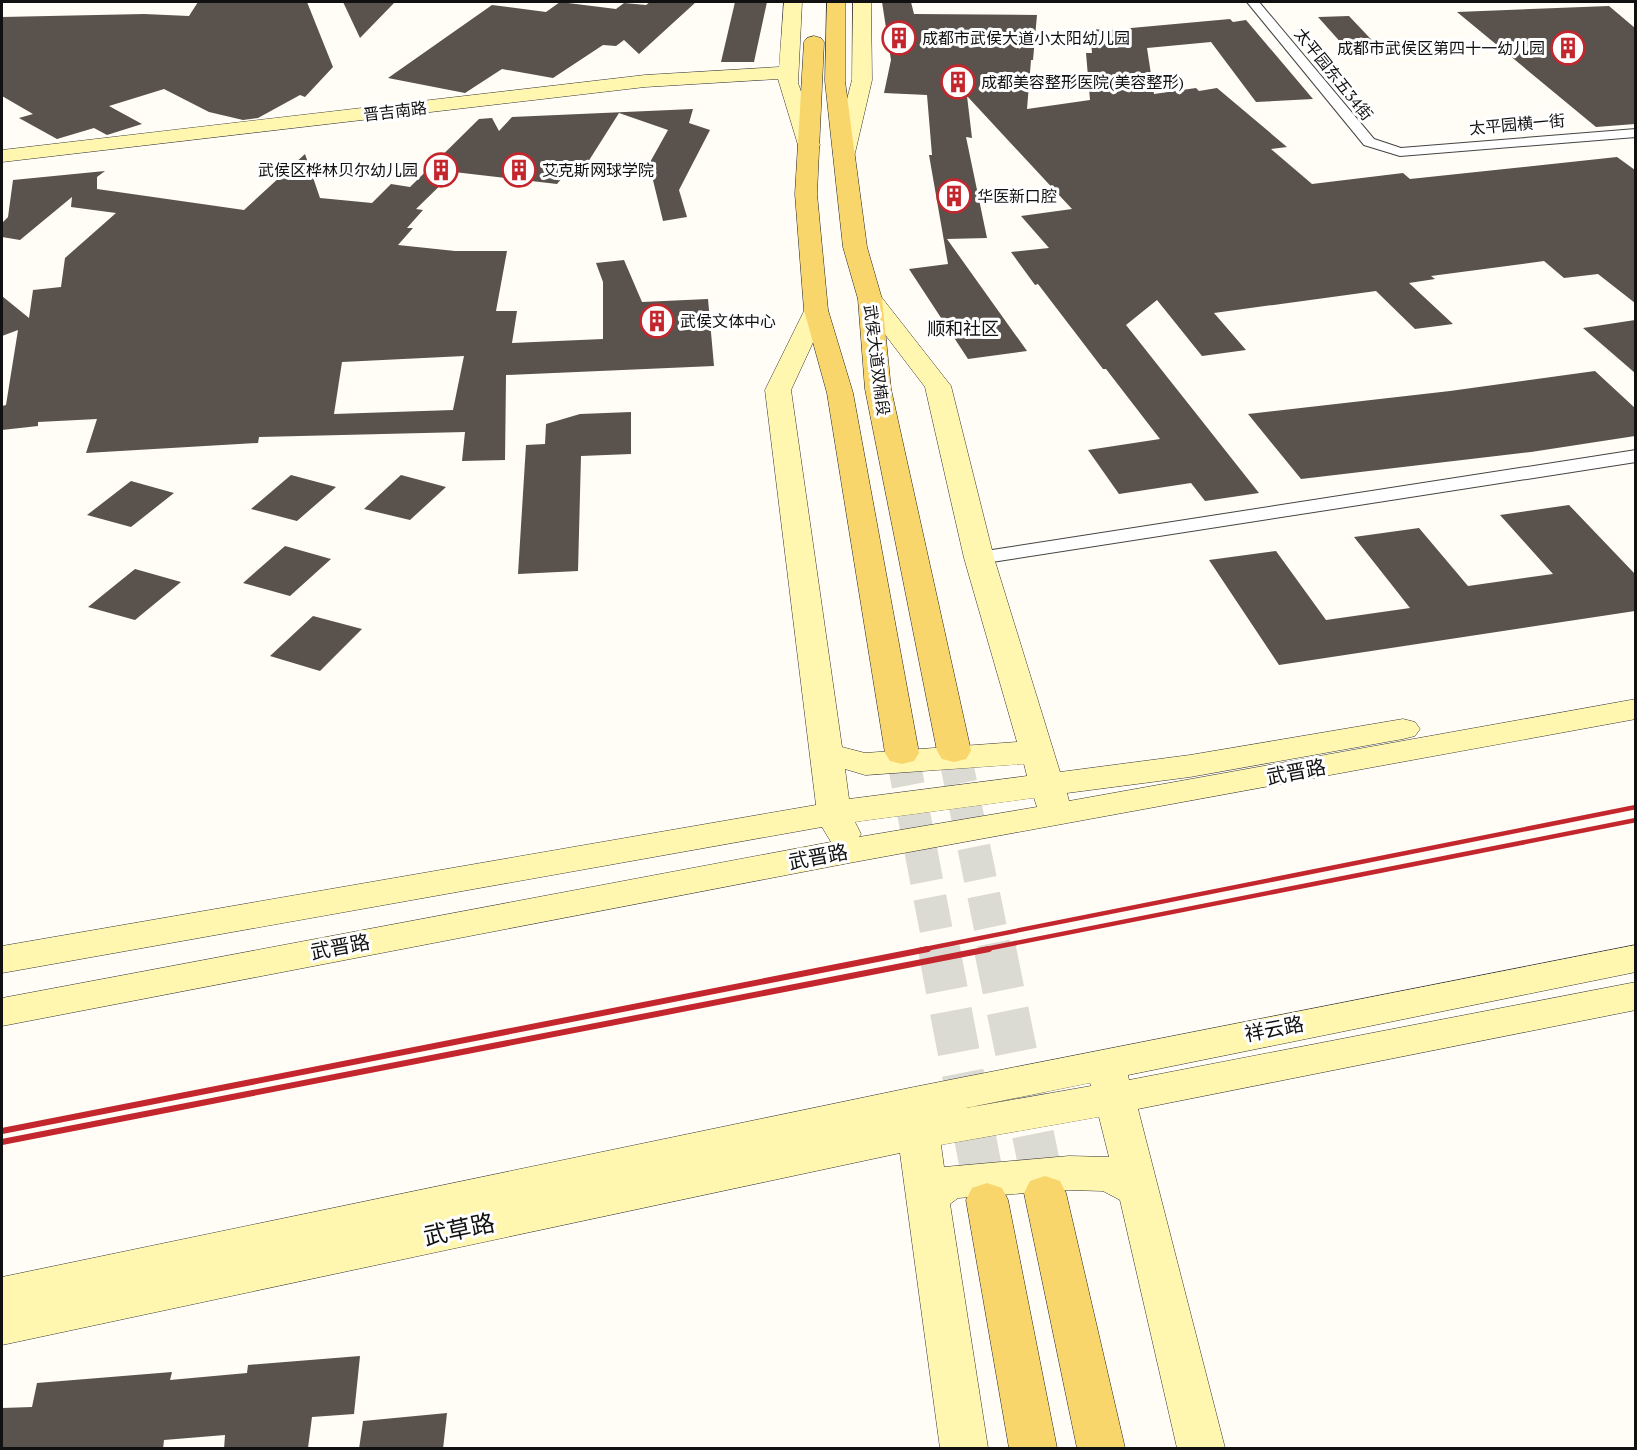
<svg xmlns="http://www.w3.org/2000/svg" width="1637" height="1450" font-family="'PT Serif','Noto Sans SC',serif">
	<rect width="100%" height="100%" fill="#fffdf5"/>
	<path fill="#5a524d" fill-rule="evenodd" d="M198,2h109l26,65 -28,30 -5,-2 -42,23 -15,2 -34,-8 -45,-23 -55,17 33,18 -35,11 -13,-7 -37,11 -38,-21 14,-4 -31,-18v-79l142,-3 45,2z
		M343,2h52l-35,36z
		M560,2l56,7 8,-6 22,2 4,-3h46l-57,52 -15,-14 -8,6 -13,-1 -50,33 -51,-9 -37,24 -77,-15 104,-73 54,7z
		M735,2h32l-13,60h-33z
		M882,2h29l3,12 123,1 -4,45h-2l-4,49 63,-9 -4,-47h6l-2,-24 19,1 121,-11 3,3 13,-2 67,79 -57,3 -45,-60 -64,6 7,46 42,-6 3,3 18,-3 70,59 -16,2 41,35 91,-11 7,6 207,-22 18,13v133l-37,-29 -34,4 -20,-17 -113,15 4,3 -26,4 44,41 -38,5 -39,-38 -162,22 32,37 -44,6 -45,-56 -31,25 133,168 -54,8 -14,-18 -72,11 -31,-44 72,-11 -54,-70h-3l-65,-85 -3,1 -24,-33 38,-4 -28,-32 51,-7 -105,-113 5,42 -6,-1 21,101 -40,1 80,112 -59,8 -59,-90 39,-5 -19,-109h3l-5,-60 -43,-2 7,-33z
		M1609,6l26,22v96l-39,3 -139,-115z
		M1349,16l35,37 -32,2 -34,-38z
		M693,109l-4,14 21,7 -31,60 8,27 -24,4 -14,-57 19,-34 -49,-17 -31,49 -11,-2 -20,24 -103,-12 -38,37 7,1 -16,18h6l-15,17 57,6h52l-11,60h21l-5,32 91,-4v-57l-7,-19 28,-3 18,42 66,-3 6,67 -208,9 -1,85 -43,1 3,-29 -206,5 -1,6 -172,10 11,-34 -59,3v4l-36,4v-24l4,-1 12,-75 -16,6v-40l27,22 4,-28 28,-3 4,-29 51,-45 -45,-6 1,-10 -52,43 -18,-3v-14l6,-6 5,-37 92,-9 -8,6v12l147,21 61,-56 15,44 52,5 19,-19 19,3 69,-68 13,-1 7,13 13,-14zM464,356l-11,54 -119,4 8,-52z
		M1635,320v53l-52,-45z
		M1595,371l40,37v28l-104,16 -230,27 -53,-65 202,-23z
		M631,412v42l-50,2 -3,115 -60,3 8,-129 19,-1 1,-20 34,-10z
		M291,475l45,12 -39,34 -46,-12z
		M401,475l45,12 -36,33 -46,-11z
		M131,481l43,12 -43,34 -44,-12z
		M1569,505l66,69v37l-356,54 -70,-105 67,-9 50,69 84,-12 -56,-71 65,-9 49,58 85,-12 -53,-59z
		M285,546l46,13 -41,37 -47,-13z
		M135,569l46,13 -46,38 -47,-13z
		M313,616l49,13 -42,42 -50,-15z
		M360,1356l-6,58 -42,3 -4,31 -84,1 1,-14 -61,5 -1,9h-161v-41l30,-1 5,-24 135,-11 -2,8 77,-7 1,-8z
		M447,1413l-4,36h-84l4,-28z"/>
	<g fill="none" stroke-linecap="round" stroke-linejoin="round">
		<path stroke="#dbdad3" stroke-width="33" stroke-dasharray="33 16" stroke-linecap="butt" d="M954,751l41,199
			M902,753l38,197"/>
		<path stroke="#dbdad3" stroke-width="42" stroke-dasharray="42 21" stroke-linecap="butt" d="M939,949l48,251
			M995,949l50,244"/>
		<defs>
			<path id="street" d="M1247,2h12l115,137 27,9 235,-19v8l-236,19 -36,-11z
				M1636,450v12l-657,102 -7,-2 -3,-4 3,-4 7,-2z"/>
			<path id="secondary" d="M784,2h18l-4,81 22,62 -3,5 -8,1 -8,-1 -3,-5 -20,-66 -133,8 -643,75v-12l643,-75 134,-8z
				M853,2h18l1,78 -17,73 -3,5 -8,1 -8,-1 -3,-5 19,-73z
				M870,292l9,2 72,92 43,172 66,214 130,-17 213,-36 12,3 5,7 -5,7 -12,3 -213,38 -123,16 2,8 567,-102v20l-787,144 -847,163v-28l829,-156 -9,-15 -820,146v-27l814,-141 -51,-415 42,-85 9,-2 9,2 3,5 -37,80 51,357 23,6 152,-11 -53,-184 -39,-171 -67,-88 3,-5zM1024,764l3,12 -178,23 -4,-30 20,6zM1034,798l3,9 -178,30 2,-3 -6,-12z
				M1636,945v27l-508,103 1,5 507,-98v28l-498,99 87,339h-48l-57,-248 -17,-9 -34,-1 -111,8 -8,6 38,244h-48l-40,-295 -898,192v-68l912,-190zM1090,1083l1,3 -125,22zM1099,1117l10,40 -40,-1 -125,11 -3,-22z"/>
			<path id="primary" d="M827,2h18v79l22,166 15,52 9,90 80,362 -5,8 -12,3 -12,-3 -5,-8 -72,-362 -7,-90 -15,-52 -18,-166z
				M814,36l7,2 3,4 -7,152 11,116 25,83 66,360 -5,8 -12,3 -12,-3 -5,-8 -58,-360 -23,-83 -9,-116 9,-152 3,-4z
				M1045,1176l15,5 6,12 59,255h-48l-53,-255 6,-12z
				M987,1183l15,5 6,12 49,248h-48l-43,-248 6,-12z"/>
		</defs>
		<use href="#street" stroke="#444" stroke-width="2"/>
		<use href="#secondary" stroke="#333" stroke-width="1"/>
		<use href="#primary" stroke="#222" stroke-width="1"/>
		<use href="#street" fill="#fff" fill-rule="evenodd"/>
		<use href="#secondary" fill="#fff6b0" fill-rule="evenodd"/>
		<use href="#primary" fill="#f9d66b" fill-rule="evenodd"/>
		<path stroke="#c4262e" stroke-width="4.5" d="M920,950l716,-143
			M981,950l655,-130"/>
		<path stroke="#c4262e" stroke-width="6" d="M2,1131l926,-182
			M2,1142l987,-193"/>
	</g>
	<defs>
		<symbol id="building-ring" viewBox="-11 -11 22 22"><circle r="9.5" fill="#fff" stroke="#c4262e" stroke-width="1.5"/><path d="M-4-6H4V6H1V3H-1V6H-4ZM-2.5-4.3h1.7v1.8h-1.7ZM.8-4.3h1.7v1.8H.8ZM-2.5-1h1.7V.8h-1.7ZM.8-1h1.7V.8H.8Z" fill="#c4262e"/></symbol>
	</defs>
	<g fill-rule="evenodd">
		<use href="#building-ring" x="880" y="19" width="38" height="38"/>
		<use href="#building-ring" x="1549" y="29" width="38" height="38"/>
		<use href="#building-ring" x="939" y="63" width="38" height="38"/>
		<use href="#building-ring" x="422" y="151" width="38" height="38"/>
		<use href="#building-ring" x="500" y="151" width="38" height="38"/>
		<use href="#building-ring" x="935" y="177" width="38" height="38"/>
		<use href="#building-ring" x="638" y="302" width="38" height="38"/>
	</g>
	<g text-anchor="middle" stroke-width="6" stroke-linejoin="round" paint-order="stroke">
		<g font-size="16" fill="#111" stroke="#fff" text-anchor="start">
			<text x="922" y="44">成都市武侯大道小太阳幼儿园</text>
			<text x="1545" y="54" text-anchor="end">成都市武侯区第四十一幼儿园</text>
			<text x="981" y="88">成都美容整形医院(美容整形)</text>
			<text x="418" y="176" text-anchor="end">武侯区桦林贝尔幼儿园</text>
			<text x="542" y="176">艾克斯网球学院</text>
			<text x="977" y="202">华医新口腔</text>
			<text x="680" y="327">武侯文体中心</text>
		</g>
		<g font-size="16" fill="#111" stroke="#fff">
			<text transform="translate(1334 74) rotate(51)" y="6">太平园东五34街</text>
			<text transform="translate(395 111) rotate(-7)" y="6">晋吉南路</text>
			<text transform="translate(1517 124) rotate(-5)" y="6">太平园横一街</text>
			<text transform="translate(877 360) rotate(83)" y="6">武侯大道双楠段</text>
		</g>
		<g font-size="18" fill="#111" stroke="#fff">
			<text x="963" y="335">顺和社区</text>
		</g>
		<g font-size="20" fill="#111" stroke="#fff">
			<text transform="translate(1296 772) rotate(-11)" y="7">武晋路</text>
			<text transform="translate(818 857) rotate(-11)" y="7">武晋路</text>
			<text transform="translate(340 947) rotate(-11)" y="7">武晋路</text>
			<text transform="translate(1274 1029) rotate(-11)" y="7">祥云路</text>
		</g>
		<g font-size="24" fill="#111" stroke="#fff">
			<text transform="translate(459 1230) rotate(-12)" y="8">武草路</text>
		</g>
	</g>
	<rect width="1637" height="1450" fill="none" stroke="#111111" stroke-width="6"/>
</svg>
